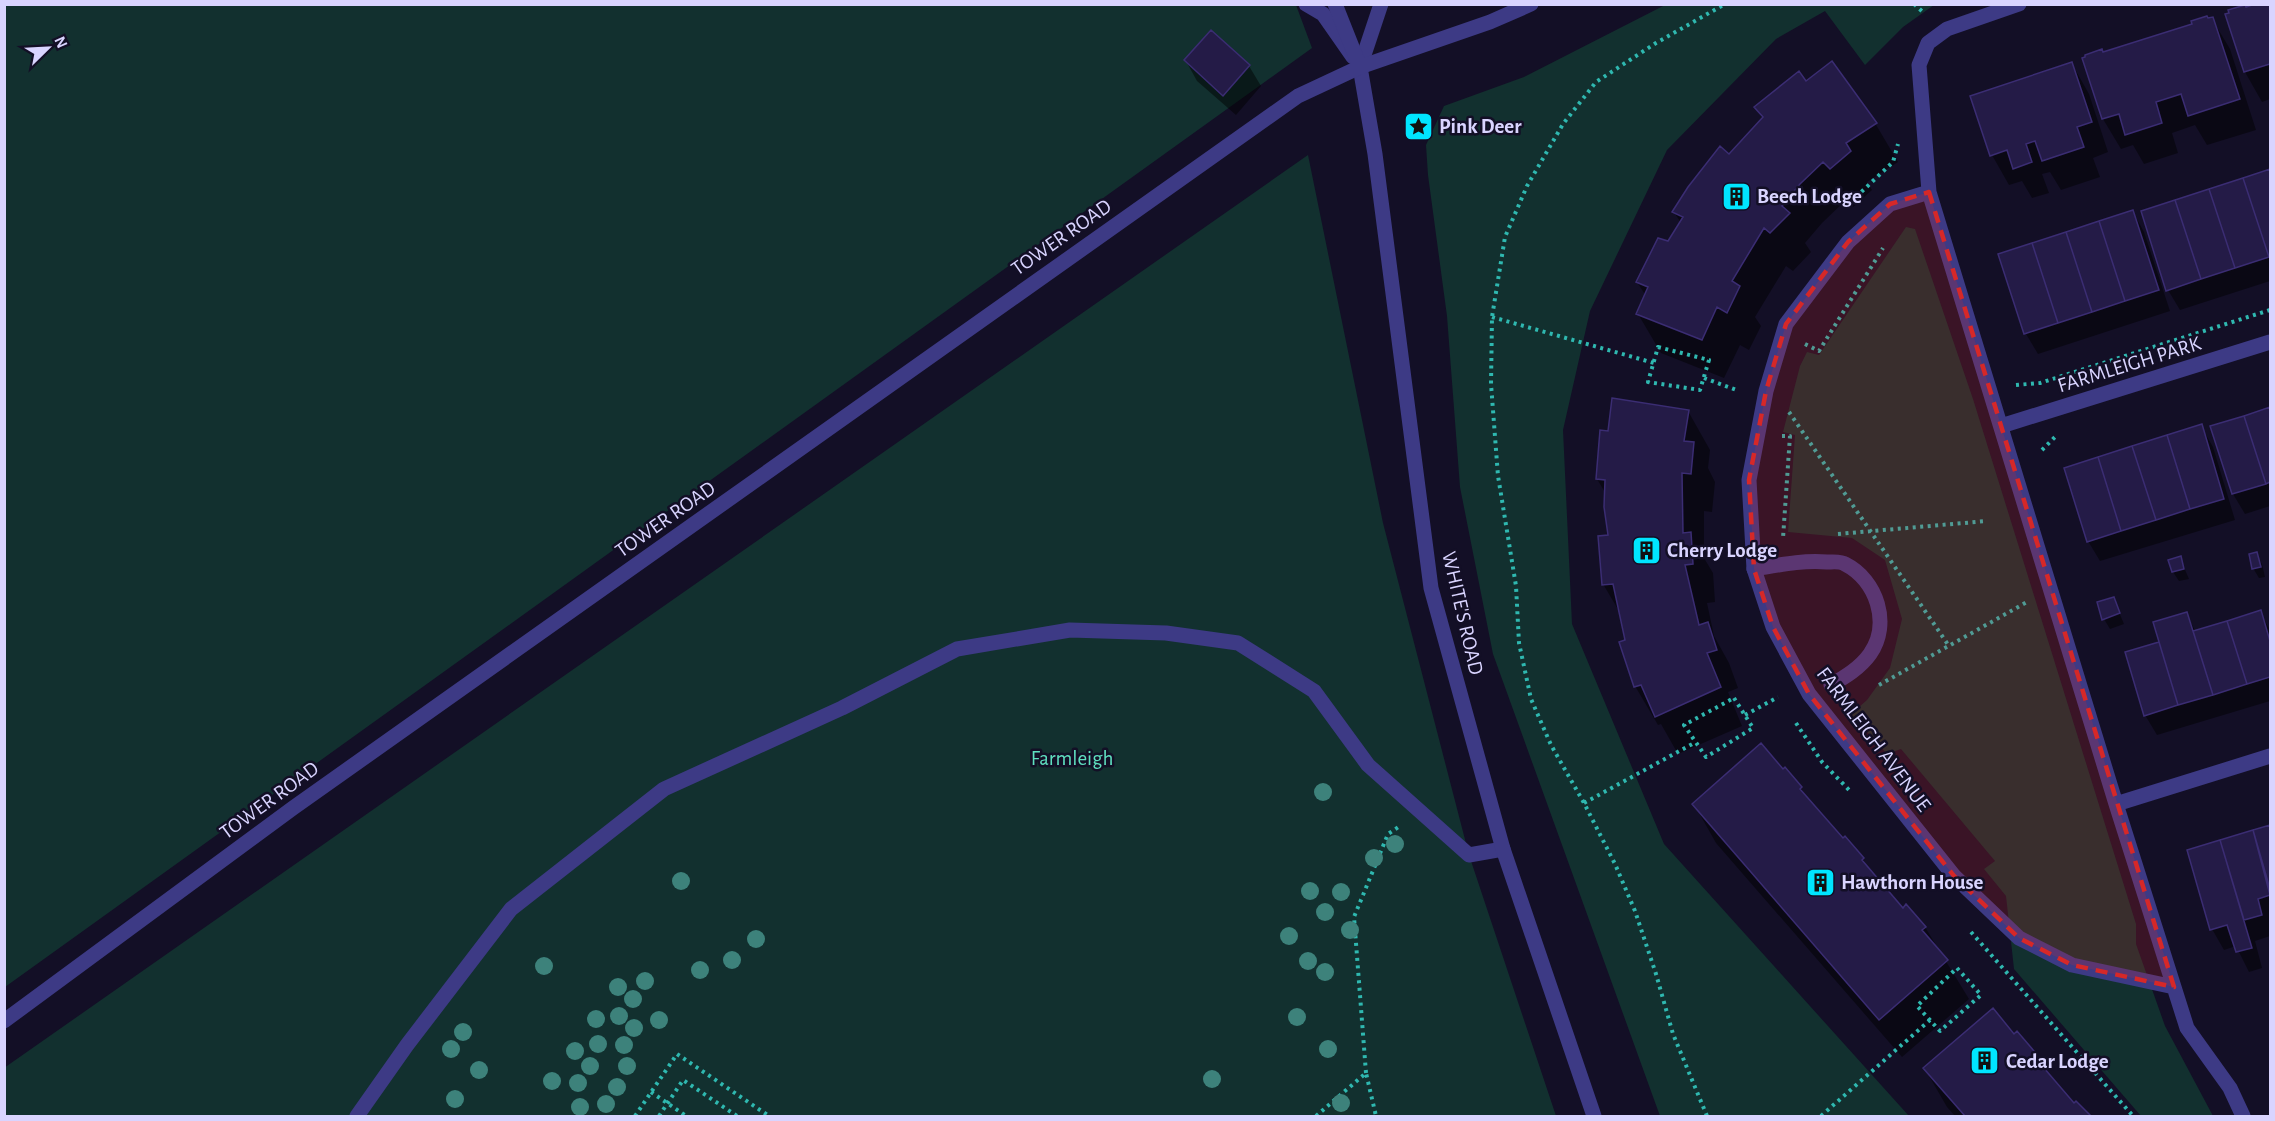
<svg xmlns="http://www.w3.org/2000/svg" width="2275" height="1121" font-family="'Alegreya Sans',sans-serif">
	<rect width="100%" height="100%" fill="#130f26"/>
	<path fill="#12302f" d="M1667,4l267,1 -31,22 -38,38 -40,-54 -49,28 -109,111 -77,161 -27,119 9,194 92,220 245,272h-249l-167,-462 -33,-167 -13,-171 -19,-141 -2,-30 18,-39 80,-29z
		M5,5h1291l16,43 -1307,939z
		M1308,155l75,368 86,332 87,261h-1551l-1,-48z
		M1906,227l9,2 58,170 163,525v20l29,82 48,90h-72l-127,-147 -8,-73 -22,-27 11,-8 -94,-112 -14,5 -36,-40 16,-14 23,-32 12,-49 -17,-59 -33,-22 -64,-6 7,-97 -12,-3 17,-66 7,-14 12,3z"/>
	<path fill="#0007" d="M2260,4h10v95l-8,3 -17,-30 -18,-57z
		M2212,19l18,30 26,81 -49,15 -12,-20 -23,8 6,20 -34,11 -11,-19 -12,4 -18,-30 -19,-60z
		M1211,32l38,34 12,20 -25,29 -39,-34 -11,-20z
		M2072,64l17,30 19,58 -15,6 7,19 -39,13 -11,-18 -8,2 7,19 -17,5 -10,-17 -13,4 -17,-30z
		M1805,83l70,40 23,39 -31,20 5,8 -19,17 -7,-7 -24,23 -17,20 6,9 -18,19 -7,-5 -31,51 6,9 -12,24 -9,-5 -16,33 -63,-25 -23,-39 8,-18 -9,-14 32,-39 12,-20 -7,-11 89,-92 -7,-13z
		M2270,170v111l-90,29 -12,-20 -25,-78z
		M2133,212l11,20 26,79 -132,43 -12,-20 -26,-79z
		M2270,409v97l-25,8 -12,-20 -21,-67z
		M1688,411l22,39 -2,18 7,14 -3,30 -8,-1v47l9,15 2,29 -8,1 7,33 15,27 9,25 -10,4 14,34 -64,28 -17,-30 -3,1 -23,-39 -13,-70 -19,-32 6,-48 -3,-42 -9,-15 12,-46z
		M2201,426l12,21 22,73 -135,41 -12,-20z
		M2256,554l6,10 3,13 -6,1 -6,-10z
		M2180,558l9,21 -10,2 -6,-9z
		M2113,598l11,26 -14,5 -6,-10z
		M2260,612l10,18v71l-113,34 -12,-20 -18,-62 34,-10 25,-29 10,18z
		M1783,771l18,17 8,14 33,38 21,19 9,15 30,36 23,17 44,72 -67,58 -186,-214 -22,-39z
		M2270,827v92l-1,1 1,16 -15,5 7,27 -13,4 -13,-26 -12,4 -12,-21 -23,-78z
		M2014,1036l19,16 8,15 33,38 2,-2 13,13h-134l-8,-9 -22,-38z"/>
	<path fill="#241b47" stroke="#3b2d73" stroke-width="1.5" d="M2255,4h15v60l-26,8 -19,-58 4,-1 -1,-3 17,-5 1,2z
		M2207,16l1,2 5,-1 27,82 -52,17 -7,-22 -25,8 6,21 -37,12 -6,-21 -17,5 -20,-61 3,-1v-2l17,-6 1,3 89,-28 -1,-3z
		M1211,30l39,35 -27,31 -39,-36z
		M1832,61l45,62 -31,20 5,8 -21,18 -7,-7 -23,22 -18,22 8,7 -20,20 -6,-5 -32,53 8,5 -13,27 -10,-6 -15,33 -66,-26 12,-27 -12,-5 22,-44 10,3 15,-24 -11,-5 16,-25 32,-41 9,8 34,-37 -9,-10 45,-36 7,10z
		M2072,62l20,60 -15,5 7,20 -42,14 -7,-20 -9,3 6,18 -19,7 -6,-19 -17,6 -20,-60z
		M2270,169v88h-1l-26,-79z
		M2243,178l26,79 -34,11 -26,-79z
		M2209,189l26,79 -34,11 -26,-79z
		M2175,200l26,79 -35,12 -25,-80z
		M2133,210l26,80 -34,11 -26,-80z
		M2099,221l26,80 -33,11 -26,-80z
		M2066,232l26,80 -34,11 -26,-80z
		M2032,243l26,80 -34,11 -26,-80z
		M1612,398l77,12 -5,31 10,1 -3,32 -9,-1 1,60 8,-1 2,32 -8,1 14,60 9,-3 9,28 -10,3 14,34 -66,30 -14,-32 -7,2 -15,-45 6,-2 -12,-56 -11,1 -4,-49 10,-1 -4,-28 1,-27 -9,-1 4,-49 8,1z
		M2270,407v75l-4,2 -22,-68z
		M2244,416l22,68 -34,10 -22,-68z
		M2202,424l22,75 -34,10 -23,-74z
		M2167,435l23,74 -34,11 -24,-74z
		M2132,446l24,74 -35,11 -23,-74z
		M2098,457l23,74 -34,11 -23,-74z
		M2257,552l4,15 -9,2 -3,-15z
		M2181,556l3,13 -12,3 -4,-12z
		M2114,597l6,16 -18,7 -5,-18z
		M2261,610l9,31v36l-23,7 -20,-63z
		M2187,612l26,83 -35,10 -25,-83z
		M2227,621l20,63 -34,11 -20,-64z
		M2159,642l19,63 -34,11 -19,-64z
		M1761,743l22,26 2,-2 17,20 -2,2 43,49 2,-2 19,22 -2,2 41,48 3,-4 20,23 -4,3 26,30 -69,60 -187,-216z
		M2270,825v64l-17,-59z
		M2253,830l17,65 -12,4 4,16 -18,5 -24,-80z
		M2220,840l32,108 -16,4 -9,-27 -17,5 -23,-80z
		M1993,1008l21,26 3,-3 17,20 -2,3 42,49 2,-2 15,15h-126l-42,-48z"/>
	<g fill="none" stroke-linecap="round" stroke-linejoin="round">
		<path stroke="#2fb8b0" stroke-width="4" stroke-dasharray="3 4.5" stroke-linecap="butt" d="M1914,4l11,10
			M1856,197l37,-35 5,-18
			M1492,317l162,46
			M1805,344l14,7 64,-103
			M1658,347l51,13 -9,30 -52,-8z
			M1704,378l35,13
			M2016,385l24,-2 230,-73
			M1789,412l160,234
			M1782,436h8l-7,102
			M2042,450l13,-13
			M1838,534l149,-13
			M1879,685l148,-83
			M1734,698l19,30 -47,29 -22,-32z
			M1745,715l33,-18
			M1796,723l26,39 29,30
			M1584,803l112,-61
			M1971,932l162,184
			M1957,968l24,27 -41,36 -23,-25z
			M1366,1073l-12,-156 34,-83 12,-8
			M651,1092l35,24
			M635,1116l42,-62 92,62
			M659,1116l24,-36 54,36
			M1316,1116l50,-43 10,43
			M1707,1116l-34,-82 -17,-60 -21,-63 -20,-47 -31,-61 -33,-58 -20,-46 -12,-56 -3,-57 -18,-110 -7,-92 1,-67 13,-80 22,-51 36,-62 33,-42 60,-39 69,-39
			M1821,1116l109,-96"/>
		<path stroke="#3d3a85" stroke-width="15" d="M1306,4l17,10 30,43
			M1360,67l21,-63
			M1754,569c25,-4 48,-9 73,-7 6,0 14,-1 18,2 32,16 46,60 25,90 -10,14 -25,23 -39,31
			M357,1116l50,-71 104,-136 153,-120 178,-81 115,-59 113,-19 96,3 72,10 76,48 54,74 101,90 34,-6"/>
		<path stroke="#3d3a85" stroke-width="15" d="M2019,4l-72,25 -19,14 -9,22 10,127 187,612 71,224 43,60 13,28
			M1360,67l15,87 56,434 72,261 91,267
			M1929,192l-39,12 -42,38 -62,82 -20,67 -17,89 5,89 19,58 36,67 145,182 65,62 53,27 102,22
			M2001,426l269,-84
			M2116,804l154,-48"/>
		<path stroke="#3d3a85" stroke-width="15" d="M1335,4l25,63
			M4,1021l289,-213 1005,-712 62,-29 130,-45 41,-18"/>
	</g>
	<g fill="#3d827b">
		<circle cx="1323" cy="792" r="9"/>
		<circle cx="1395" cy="844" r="9"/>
		<circle cx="1374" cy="858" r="9"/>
		<circle cx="681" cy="881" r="9"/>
		<circle cx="1310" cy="891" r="9"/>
		<circle cx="1341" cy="892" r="9"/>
		<circle cx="1325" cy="912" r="9"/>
		<circle cx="1350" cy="930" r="9"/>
		<circle cx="1289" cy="936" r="9"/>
		<circle cx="756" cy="939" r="9"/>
		<circle cx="732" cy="960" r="9"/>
		<circle cx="1308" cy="961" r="9"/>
		<circle cx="544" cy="966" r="9"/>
		<circle cx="700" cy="970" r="9"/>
		<circle cx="1325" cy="972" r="9"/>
		<circle cx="645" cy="981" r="9"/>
		<circle cx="618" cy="987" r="9"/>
		<circle cx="633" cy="999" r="9"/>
		<circle cx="619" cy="1016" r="9"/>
		<circle cx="1297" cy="1017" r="9"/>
		<circle cx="596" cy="1019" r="9"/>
		<circle cx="659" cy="1020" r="9"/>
		<circle cx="634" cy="1028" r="9"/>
		<circle cx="463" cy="1032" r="9"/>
		<circle cx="598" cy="1044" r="9"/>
		<circle cx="624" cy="1045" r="9"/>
		<circle cx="451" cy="1049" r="9"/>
		<circle cx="1328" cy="1049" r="9"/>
		<circle cx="575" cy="1051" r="9"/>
		<circle cx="590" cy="1066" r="9"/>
		<circle cx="627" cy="1066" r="9"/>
		<circle cx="479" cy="1070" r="9"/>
		<circle cx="1212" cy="1079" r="9"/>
		<circle cx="552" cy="1081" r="9"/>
		<circle cx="578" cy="1083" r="9"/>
		<circle cx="617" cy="1087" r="9"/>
		<circle cx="455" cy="1099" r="9"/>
		<circle cx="1341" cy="1103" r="9"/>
		<circle cx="606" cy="1104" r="9"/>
		<circle cx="580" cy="1107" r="9"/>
	</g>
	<path fill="#d62828" fill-opacity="0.2" stroke="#d62828" stroke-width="4.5" stroke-dasharray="12 8" stroke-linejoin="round" d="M1929,192l245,795 -102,-22 -53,-27 -65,-62 -145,-182 -36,-67 -19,-58 -5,-89 17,-89 20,-67 62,-82 42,-38z"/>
	<defs>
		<symbol id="sight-square" viewBox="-11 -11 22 22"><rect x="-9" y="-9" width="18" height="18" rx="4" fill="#00e5ff" stroke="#130f26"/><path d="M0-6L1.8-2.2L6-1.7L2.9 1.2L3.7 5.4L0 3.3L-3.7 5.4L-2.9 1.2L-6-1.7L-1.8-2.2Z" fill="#111"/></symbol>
		<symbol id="building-square" viewBox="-11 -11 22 22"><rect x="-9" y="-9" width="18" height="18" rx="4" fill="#00e5ff" stroke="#130f26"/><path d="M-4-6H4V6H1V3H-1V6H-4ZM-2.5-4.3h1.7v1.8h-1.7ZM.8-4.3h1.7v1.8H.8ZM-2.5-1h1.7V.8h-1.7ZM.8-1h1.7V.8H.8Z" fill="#111"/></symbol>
	</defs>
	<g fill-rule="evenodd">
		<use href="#sight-square" x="1402" y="110" width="33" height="33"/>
		<use href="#building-square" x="1720" y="180" width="33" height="33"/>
		<use href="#building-square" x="1630" y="534" width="33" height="33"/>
		<use href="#building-square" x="1804" y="866" width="33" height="33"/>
		<use href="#building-square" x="1968" y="1044" width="33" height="33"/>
	</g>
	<g text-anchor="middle" stroke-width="5" stroke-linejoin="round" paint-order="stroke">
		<g font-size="21" font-weight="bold" fill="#d9d4ff" stroke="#130f26" text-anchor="start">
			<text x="1439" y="133">Pink Deer</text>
			<text x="1757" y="203">Beech Lodge</text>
			<text x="1667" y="557">Cherry Lodge</text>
			<text x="1841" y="889">Hawthorn House</text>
			<text x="2006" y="1068">Cedar Lodge</text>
		</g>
		<g font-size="21" fill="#d9d4ff" stroke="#130f26">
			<text transform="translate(1061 237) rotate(-35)" y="7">TOWER ROAD</text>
			<text transform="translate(2129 364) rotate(-17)" y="7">FARMLEIGH PARK</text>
			<text transform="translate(665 519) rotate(-35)" y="7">TOWER ROAD</text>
			<text transform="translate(1463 613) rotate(77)" y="7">WHITE'S ROAD</text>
			<text transform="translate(1874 739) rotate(53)" y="7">FARMLEIGH AVENUE</text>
			<text transform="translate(269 800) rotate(-36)" y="7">TOWER ROAD</text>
		</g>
		<g font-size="21" fill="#5fe0c0" stroke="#130f26">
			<text x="1072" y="765">Farmleigh</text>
		</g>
	</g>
	<rect width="2275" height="1121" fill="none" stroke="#d9d4ff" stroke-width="12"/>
	<g transform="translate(48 48) rotate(66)" stroke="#130f26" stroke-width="4.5" paint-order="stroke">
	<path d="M0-4.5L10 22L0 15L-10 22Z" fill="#d9d4ff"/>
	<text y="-9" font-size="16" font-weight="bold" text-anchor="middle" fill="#d9d4ff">N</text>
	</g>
</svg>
